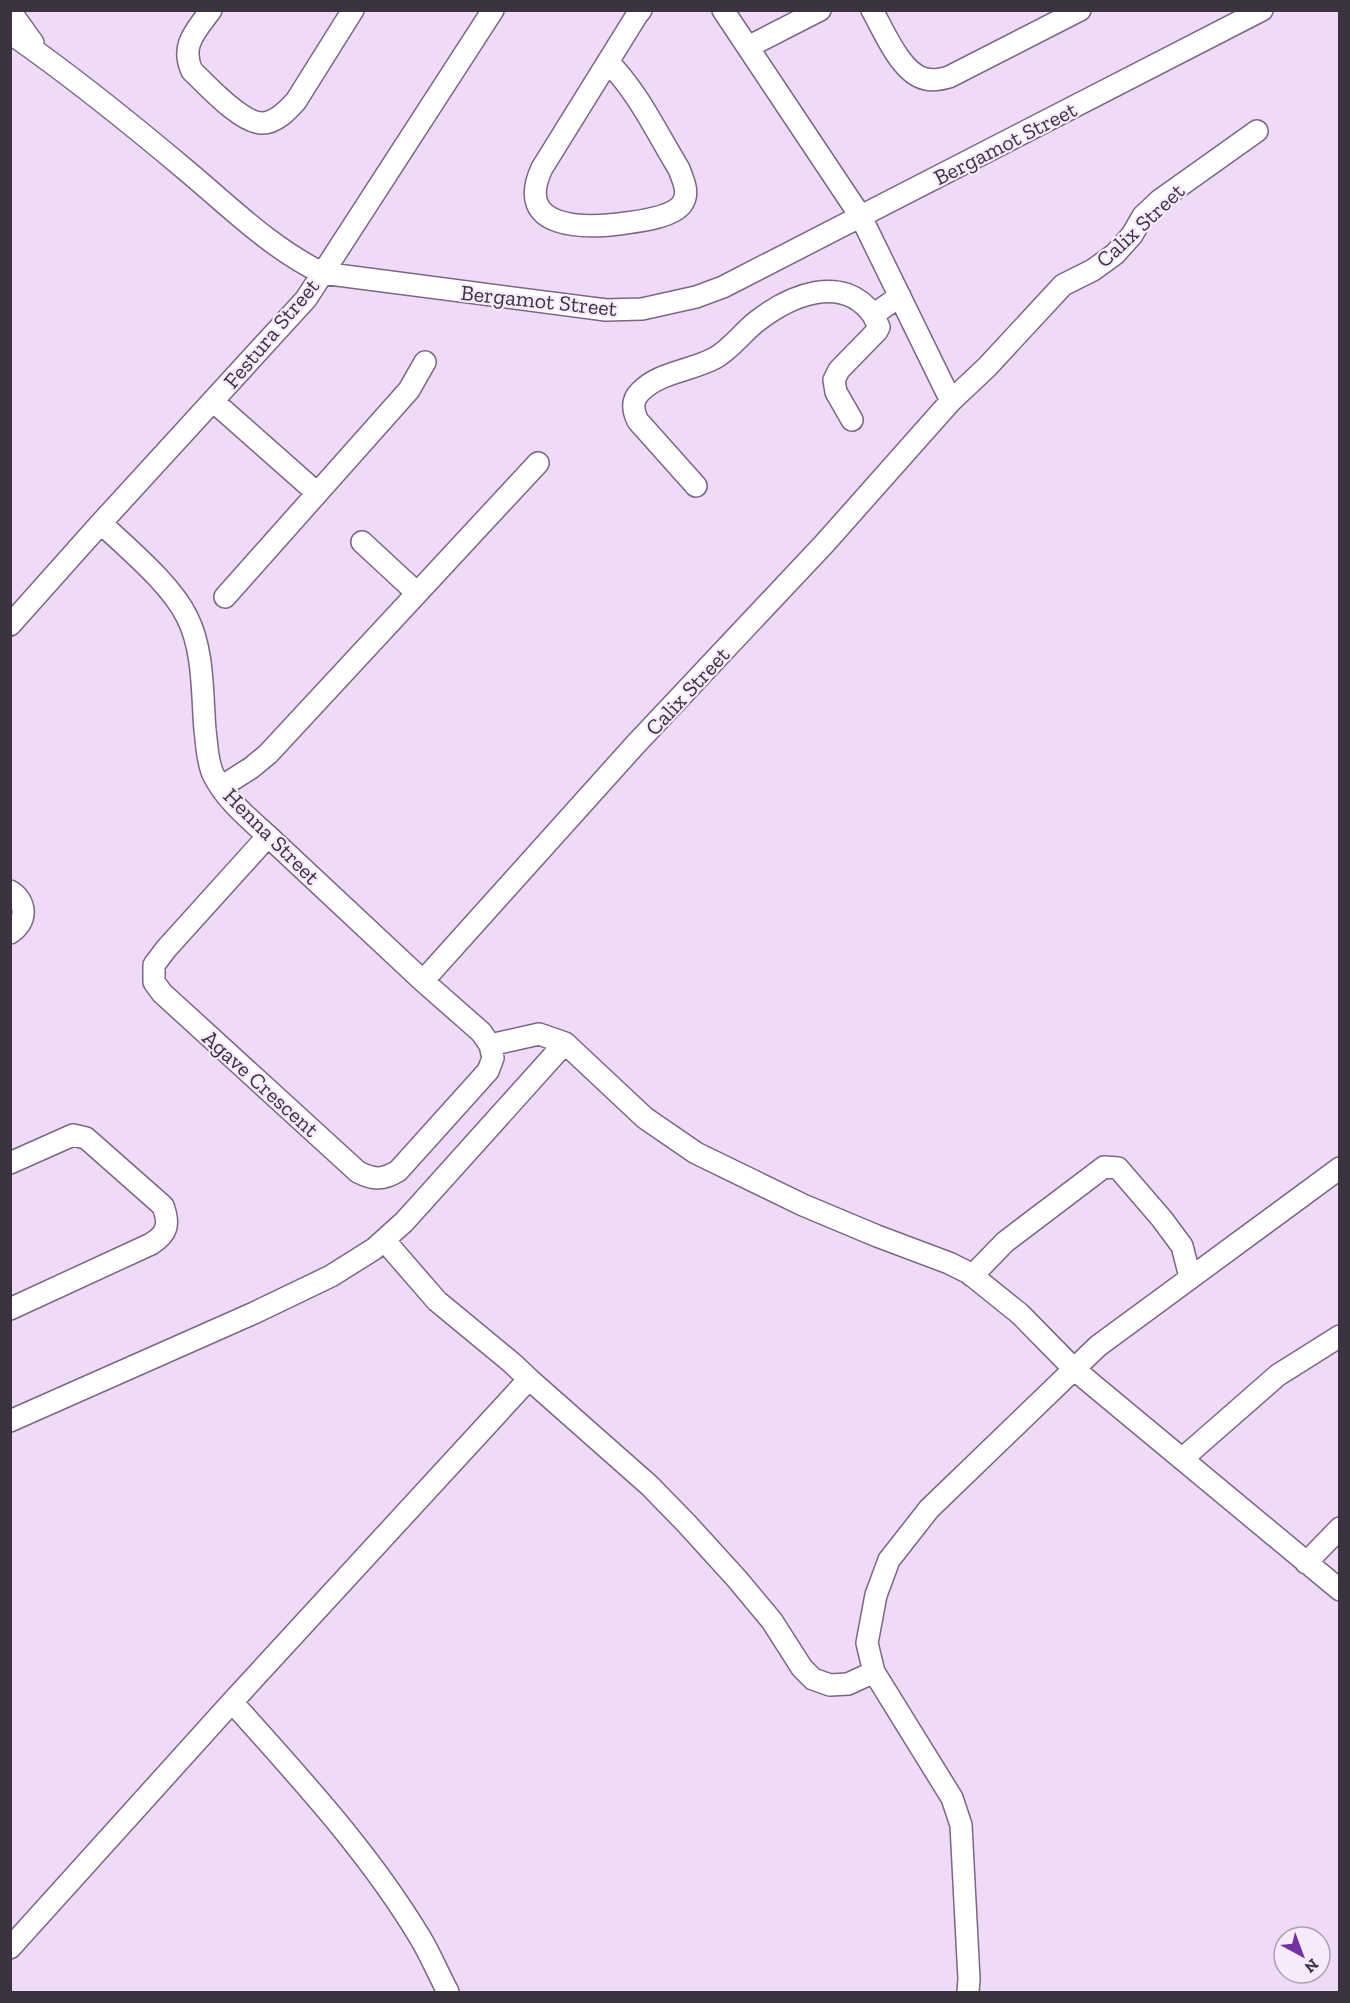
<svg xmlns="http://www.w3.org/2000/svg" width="1350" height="2003" font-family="'Zilla Slab',serif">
	<rect width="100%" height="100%" fill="#efdaf8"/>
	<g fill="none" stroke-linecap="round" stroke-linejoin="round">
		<defs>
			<path id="minor" d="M211,10c-15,21 -31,35 -19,61 15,14 49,52 70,52 14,0 26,-13 34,-22l57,-91
				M723,10l138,207 90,184
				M872,10c12,21 29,64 54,69 8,2 16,0 23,-2l131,-67
				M10,11l23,32
				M10,33c62,43 120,90 177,138 44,37 84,77 135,102l284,37 36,-1 54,-12 27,-10 539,-277
				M748,47l72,-37
				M608,62c30,30 49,71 71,107 4,11 11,24 3,35 -9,13 -41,17 -56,19 -41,6 -113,7 -84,-55l95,-153 4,-5
				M213,401l104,92
				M852,420l-16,-28 -2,-12 5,-10 38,-39 2,-4 -6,-12
				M696,486l-58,-65c-5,-10 -7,-20 2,-29 19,-20 51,-21 75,-34 16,-9 27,-25 41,-36 33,-26 87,-50 117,-7l27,-19
				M101,523c27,26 70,61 86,94 17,33 15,77 18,113 2,15 2,31 8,44 12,25 35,44 55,62l155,145 58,51 9,13 3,13 -5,13 -90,100c-15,9 -24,9 -40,1l-196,-179 -8,-11v-17l12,-16 102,-113
				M362,542l55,51
				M225,597l184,-207 16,-28
				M10,625l91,-102 205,-224 187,-289
				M221,787l30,-19 17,-14 270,-291
				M10,891c17,10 18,31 0,42
				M423,981l212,-236 190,-202 126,-142 36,-34 76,-82 30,-15 22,-16 17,-19 11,-19 17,-16 97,-69
				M490,1045l49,-11 26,9 80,75 51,35 107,52 74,31 72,27 20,10 51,41 53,54 20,17 247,205
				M10,1163l63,-28 13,3 77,68c7,19 4,28 -12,38l-141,65
				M384,1240l53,61 75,62 17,16
				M972,1276l33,-34 99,-75 14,1 44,51 20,27 8,31
				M10,1421l244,-108 77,-37 43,-27 30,-27 19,-21 142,-158
				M1182,1459l96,-84 62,-39
				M1306,1563l34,-35
				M232,1702c67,75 137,150 189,237 10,17 18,36 27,53
				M10,1948l222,-246 297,-323 121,107 36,37 51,56 35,42 30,47 11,11 17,6 18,-1 26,-12
				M968,1992l1,-13 -8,-154 -9,-27 -78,-126 -7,-29 9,-48 13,-35 40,-51 169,-163 242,-178"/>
		</defs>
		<use href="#minor" stroke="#7a6782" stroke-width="24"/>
		<use href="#minor" stroke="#fff" stroke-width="21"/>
	</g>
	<g text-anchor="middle" stroke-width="4.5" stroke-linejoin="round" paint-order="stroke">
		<g font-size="22" fill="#3b333f" stroke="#f8eafd">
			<text transform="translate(1005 143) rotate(-27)" y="8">Bergamot Street</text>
			<text transform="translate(1140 225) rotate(-43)" y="8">Calix Street</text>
			<text transform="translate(539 300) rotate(6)" y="8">Bergamot Street</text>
			<text transform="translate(271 333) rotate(-50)" y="8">Festura Street</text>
			<text transform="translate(687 691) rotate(-47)" y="8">Calix Street</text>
			<text transform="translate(272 836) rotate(45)" y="8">Henna Street</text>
			<text transform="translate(261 1083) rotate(42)" y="8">Agave Crescent</text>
		</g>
	</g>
	<rect width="1350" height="2003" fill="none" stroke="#3b333f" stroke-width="24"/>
	<g transform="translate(1302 1955) rotate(139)"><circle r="28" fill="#f8eafd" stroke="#aca1b1" stroke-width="1.5"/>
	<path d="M0-4.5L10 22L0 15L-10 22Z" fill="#7431a5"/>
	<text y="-9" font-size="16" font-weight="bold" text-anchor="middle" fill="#3b333f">N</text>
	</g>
</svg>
